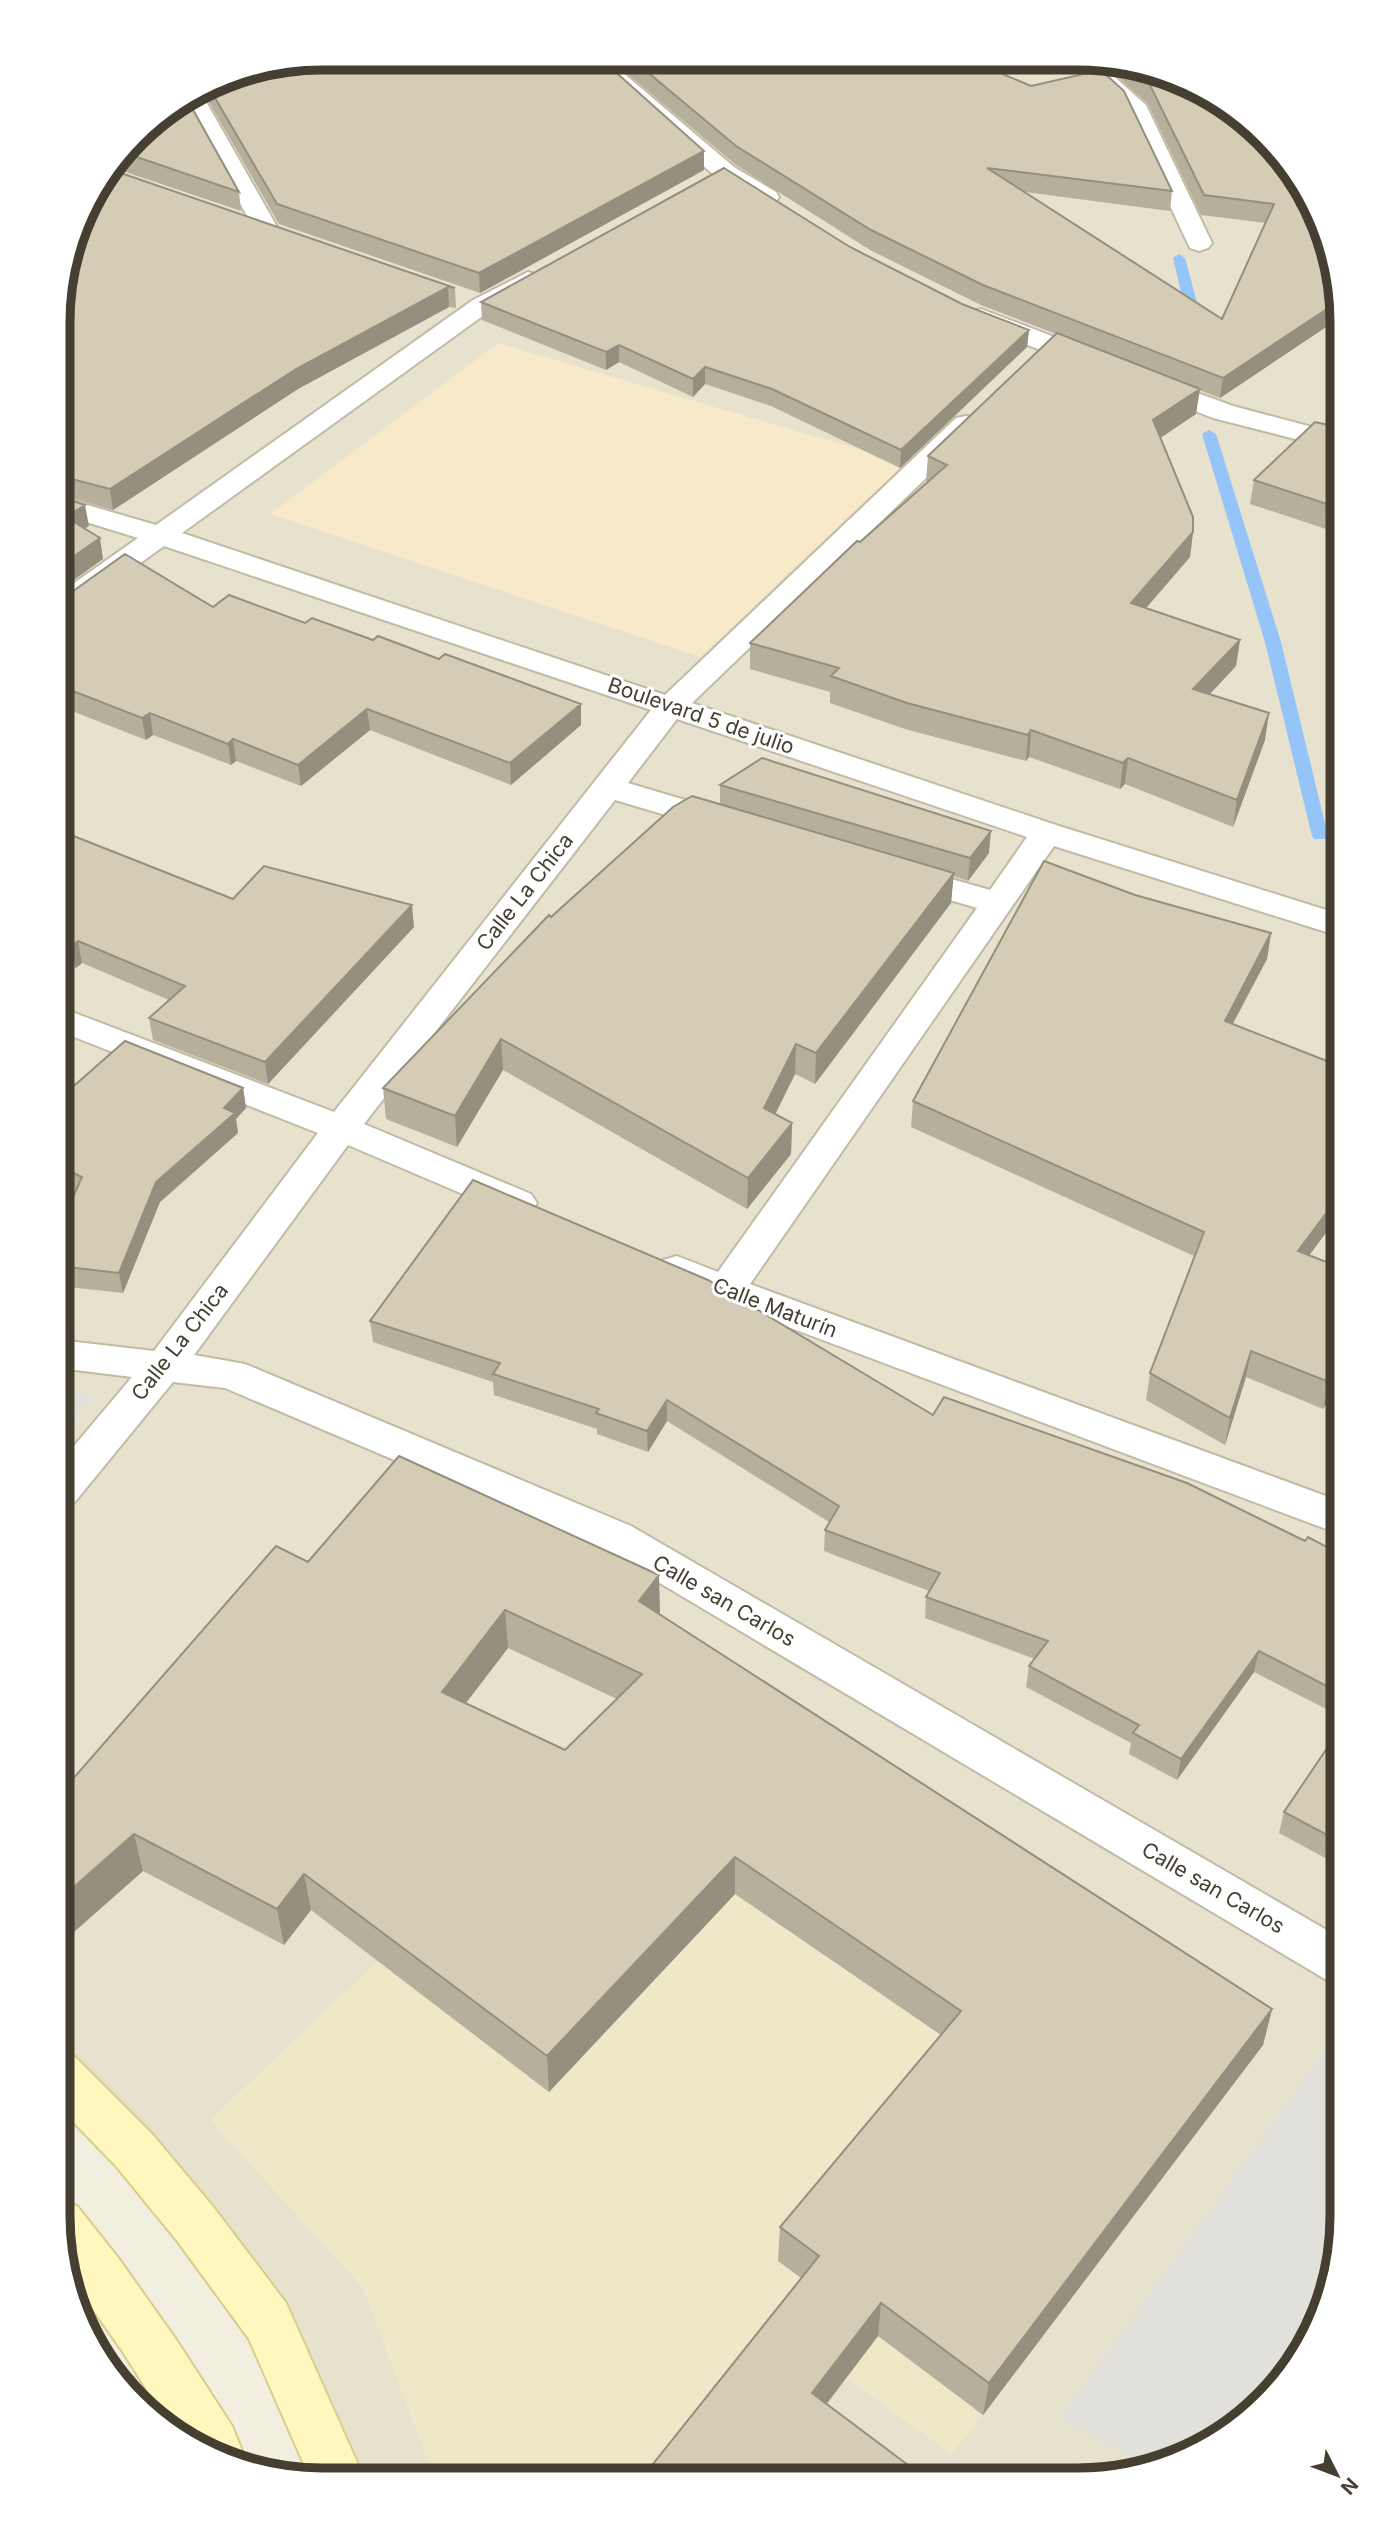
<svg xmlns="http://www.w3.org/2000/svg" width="1400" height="2538" font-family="Inter,sans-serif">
	<rect width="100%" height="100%" fill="#f3efe0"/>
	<path fill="#e7e2ce" d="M322,58l807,5 199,174 14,85v1912l-14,67 -40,76 -49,49 -76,40 -85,14 -722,-2 -149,-274 -149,-159 2,-1757 25,-83 62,-81 74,-46z"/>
	<path fill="#f8e9c8" d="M498,343l407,120 -205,194 -430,-143z"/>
	<path fill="#eee7c8" d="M686,1669l577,376 -280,370 -32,39 -168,-122 -116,147 -233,-1 -71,-190 -153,-168z"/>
	<path fill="#e2e0da" d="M59,1393l34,4 -34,39z
		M1327,2047l15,9v178l-14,67 -40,76 -49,49 -76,40 -13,2 -90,-50z"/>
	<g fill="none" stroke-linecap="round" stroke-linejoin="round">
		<path fill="#94c4f8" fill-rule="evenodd" d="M1179,254l6,4 17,63 -2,3 -5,1 -7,-4 -15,-63z
			M1209,430l7,4 65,208 47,194 -2,3h-12l-2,-3 -47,-194 -63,-208z"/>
		<defs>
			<path id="street" d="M583,59l25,1 126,107 42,25 3,5 -3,5 -9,2 -9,-2 -42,-25z
				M1074,62l25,1 47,42 66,138 -4,5 -9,3 -9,-3 -66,-140z
				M200,91l80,141 -3,5 -9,2 -9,-2 -3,-5 -73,-131z
				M528,272l9,3 4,5 -4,5 -46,25 -309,223 483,162 291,-277 10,-2 10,2 4,6 -4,6 -284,273 367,123 283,89v22l-288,-91 -304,438 592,218v33l-679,-255 -5,-10 5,-10 14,-4 41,16 259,-364 -87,-26 -5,-7 5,-7 12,-3 88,25 37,-53 -350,-118 -49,64 107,32 4,7 -4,7 -12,3 -108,-32 -251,324 167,70 6,9 -6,9 -13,4 -13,-4 -157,-67 -154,210 51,9 386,162 711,413v46l-17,-6 -724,-431 -376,-160 -52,-6 -99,121 -15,5v-44l73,-87 -73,-9v-28l95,11 164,-218 -259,-102v-24l275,105 317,-402 -487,-164 -93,67 -11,3v-23l78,-55 -78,-24v-17l96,28 317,-225z
				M981,309l123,47 4,6 -4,6 -9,2 -9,-2 -114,-45 -4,-6 4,-6z
				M1151,376l82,30 109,29v16l-129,-33 -72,-28 -3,-6 3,-6z"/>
			<path id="secondary" d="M58,2051l17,6 77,77 62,74 72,95 78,175h-54l-61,-139 -71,-97 -62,-76 -58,-60z
				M59,2199l18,7 42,53 58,82 55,85 13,32 -3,8 -21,-6 -48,-29 -52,-82 -54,-76 -9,-57z"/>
		</defs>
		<use href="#street" stroke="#c1bba5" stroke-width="4"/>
		<use href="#secondary" stroke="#d8cd8a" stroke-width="4"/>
		<use href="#street" fill="#fff" fill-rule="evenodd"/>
		<use href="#secondary" fill="#fff7be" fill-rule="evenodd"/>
	</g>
	<path fill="#b6af9c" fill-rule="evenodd" d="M611,60l363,2 198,129 -2,20 -145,-19 197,127 44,-96 -65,-8 -53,-111 -40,-36 1,-5h20l199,174 13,80 -121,81 -21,-8 -3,24 -36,24 33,94 -3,25 -44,51 94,32 -4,26 -26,28 55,46 -32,87 -108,-43 -5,5 -91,-32 -3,4 -121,-32 -75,-26v-11l-80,-23v-26l178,-161 -2,-1 2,-25 128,-122 -75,-29 -111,-55 -134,-85z
		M221,78l483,92 -224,123 -201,-69 -77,-134z
		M147,124l92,68 2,19 -127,-43z
		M85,205l370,83 1,20 -7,-1 -151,82 -185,121 -53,-15v-207z
		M850,247l112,57 67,26 -2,17 -127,121 -129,-62 -66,-22 -12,13 -74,-35 -13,8 -124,-50 -1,-18z
		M1342,397v162l-1,-25 -91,-30 4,-24 76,-54 3,-20z
		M60,596l153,11 92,16 134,36 142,45v21l-70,60 -141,-55 -69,56 -65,-25 -5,4 -78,-30 -7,5 -87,-34z
		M720,785l269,68 -21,28 -15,-5 -2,27 -136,181 -20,-10 -20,40 17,9 -1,31 -44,55 -244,-139 -46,77 -71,-28 -3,-31 168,-171 169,-113z
		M59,836l174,63 181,28 -146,157 -115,-44 -4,-22 20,-18 -87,-37 -6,5 -17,-7z
		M1135,895l136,38 -4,26 -34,65 109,43v144l-33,45 33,12v129l-9,-4 -10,16 -77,-32 -21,68 -79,-45 4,-27 44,-117 -283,-129 2,-26z
		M243,1088l3,20 -10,11 2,14 -78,69 -37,91 -64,-7v-57l16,-37 -16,-8v-85z
		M370,1321l563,94 409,140v162l-88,-45 -77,108 -48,-26 2,-11 -105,-56 3,-21 6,-7 -110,-41 1,-21 3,-6 -105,-40 1,-21 4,-8 -162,-101 -19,31 -51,-18v-5l-103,-34 -1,-13 -120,-40z
		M308,1562l352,50 -1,2 613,395 -9,36 -280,370 -105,-79 -51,68 -186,75 160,-201 -23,-17 2,-34 161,-192 -206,-141 -186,198 -238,-182 -27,35 -141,-74 -85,75v-150zM508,1648l109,51 -52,51 -99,-47z
		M1342,1726v141l-63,-34 5,-21z"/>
	<path fill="#948f7f" d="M704,151v19l-224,123 -1,-20z
		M448,287l1,20 -151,82 -185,121 -3,-21 186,-120z
		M1339,301l2,16 -121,81 3,-20z
		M1029,330l-2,17 -127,121 1,-18z
		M619,345v17l-13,8v-18z
		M705,367v17l-12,13v-18z
		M1200,389l-4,25 -46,31 3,-25z
		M85,505l4,21 -20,12 -3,-21z
		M1193,532l-3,25 -62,72 3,-26z
		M100,538l3,21 -43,31v-24z
		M1240,640l-4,26 -47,50 4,-27z
		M581,704v21l-70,60 -1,-22z
		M367,709l3,21 -69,56 -3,-21z
		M150,713l3,22 -7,5 -4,-22z
		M1269,713l-4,27 -32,87 4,-27z
		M1031,730l-2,27 -3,4 2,-26z
		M233,739l3,22 -5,4 -3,-21z
		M1128,758l-3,26 -5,5 3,-26z
		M991,831l-2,22 -21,28 2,-23z
		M954,873l-3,30 -136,181 1,-31z
		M412,905l2,22 -146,157 -3,-22z
		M1271,933l-4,26 -47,88 5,-26z
		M78,941l4,22 -6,5 -4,-22z
		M501,1039l2,31 -46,77 -2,-31z
		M796,1044l-1,30 -32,65 1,-31z
		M243,1088l3,20 -10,11 2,14 -78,69 -37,91 -4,-20 37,-91z
		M792,1123l-1,31 -44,55 1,-31z
		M1342,1192v19l-50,67 6,-27z
		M1251,1351l-5,26 -21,68 5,-27z
		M1339,1366l-6,27 -10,16 6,-27z
		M667,1400v21l-19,31 -1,-21z
		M659,1575l1,37 -20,27 -1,-38z
		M505,1610l3,38 -62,81 -4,-37z
		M1259,1651l-5,21 -77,108 4,-21z
		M134,1834l9,37 -85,75v-45z
		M735,1857v37l-186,198 -2,-36z
		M304,1874l7,36 -27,35 -7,-36z
		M1272,2009l-9,36 -280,370 6,-32z
		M881,2303l-3,33 -68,89 2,-32z"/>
	<path fill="#d4ccb5" stroke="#948f7f" stroke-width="2" fill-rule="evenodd" d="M322,58l279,1 103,92 -225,122 -202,-69 -69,-118 13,-8z
		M633,60l341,2 57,24 70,-16 23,21 48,100 -185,-23 235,151 52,-115 -70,-9 -54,-110 -25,-22h4l66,22 57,38 45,52 31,62 11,64 -116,77 -240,-93 -112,-55 -135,-84z
		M187,99l52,93 -114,-39 22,-29z
		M724,168l126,79 112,57 67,26 -128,120 -129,-61 -67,-22 -12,12 -74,-34 -13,7 -125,-50z
		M112,170l343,118 -7,-1 -152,82 -186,120 -50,-13v-188l25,-83z
		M1057,333l143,56 -47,31 40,97v15l-62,71 109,37 -47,49 76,24 -32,87 -109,-42 -5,5 -92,-33 -3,5 -121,-32 -76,-27 8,-8 -89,-25 107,-102 3,1 87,-77 -19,-9z
		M1342,397v11l-9,-2z
		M1315,422l27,6v81l-88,-29z
		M60,497l25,8 -19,12 34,21 -40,28z
		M125,554l88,53 16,-12 76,28 7,-5 61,22 5,-4 61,23 6,-5 136,50 -71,59 -143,-54 -69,56 -65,-26 -5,5 -78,-31 -8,5 -82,-32v-90l9,-2z
		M762,758l229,73 -21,27 -250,-73z
		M692,796l262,77 -138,180 -20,-9 -32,64 28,15 -44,55 -247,-139 -46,77 -72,-28 166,-173 2,2 122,-110z
		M71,835l162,64 31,-33 148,39 -147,157 -116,-44 36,-32 -107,-45 -6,5 -13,-6v-104l7,3z
		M1044,861l91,34 136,38 -46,88 117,46v125l-44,59 44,17v100l-3,-2 -10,16 -78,-31 -21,67 -80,-45 54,-141 -291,-131z
		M125,1041l118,47 -19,20 11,5 -79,69 -37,91 -60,-7v-37l23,-52 -23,-11v-67z
		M473,1180l235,100 225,135 11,-18 243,86 118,58 3,-4 34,18v139l-83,-43 -78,108 -48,-26 6,-8 -110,-59 19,-25 -122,-44 14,-24 -115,-43 14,-24 -172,-106 -20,31 -51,-18 3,-4 -106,-35 7,-11 -130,-42z
		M399,1456l260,119 -20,26 633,408 -283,374 -108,-80 -69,90 116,87 -287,-1 178,-223 -39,-29 181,-216 -226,-154 -188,199 -243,-182 -27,35 -143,-75 -76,67v-105l218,-250 32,16zM505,1610l137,64 -77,76 -123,-58z
		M1342,1726v117l-58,-31z"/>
	<g text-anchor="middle" stroke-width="6" stroke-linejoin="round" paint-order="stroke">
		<g font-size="21" fill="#443f31" stroke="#fff">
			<text transform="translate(701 716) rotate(19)" y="7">Boulevard 5 de julio</text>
			<text transform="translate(525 892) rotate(-52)" y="7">Calle La Chica</text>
			<text transform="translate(775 1308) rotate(21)" y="7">Calle Maturín</text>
			<text transform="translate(180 1342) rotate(-52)" y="7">Calle La Chica</text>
			<text transform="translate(724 1601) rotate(30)" y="7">Calle san Carlos</text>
			<text transform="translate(1213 1888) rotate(30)" y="7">Calle san Carlos</text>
		</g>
	</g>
	<path d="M0 0H1400V2538H0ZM322 70H1078A252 252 0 0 1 1330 322V2216A252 252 0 0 1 1078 2468H322A252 252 0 0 1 70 2216V322A252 252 0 0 1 322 70Z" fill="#fff" fill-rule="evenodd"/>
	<path fill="none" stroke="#443f31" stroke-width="9" d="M322 70H1078A252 252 0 0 1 1330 322V2216A252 252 0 0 1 1078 2468H322A252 252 0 0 1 70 2216V322A252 252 0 0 1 322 70Z"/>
	<g transform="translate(1337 2475) rotate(132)" stroke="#ffffff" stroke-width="5" paint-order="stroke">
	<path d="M0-5L12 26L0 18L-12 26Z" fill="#443f31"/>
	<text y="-10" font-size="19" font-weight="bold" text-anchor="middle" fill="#443f31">N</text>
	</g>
</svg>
